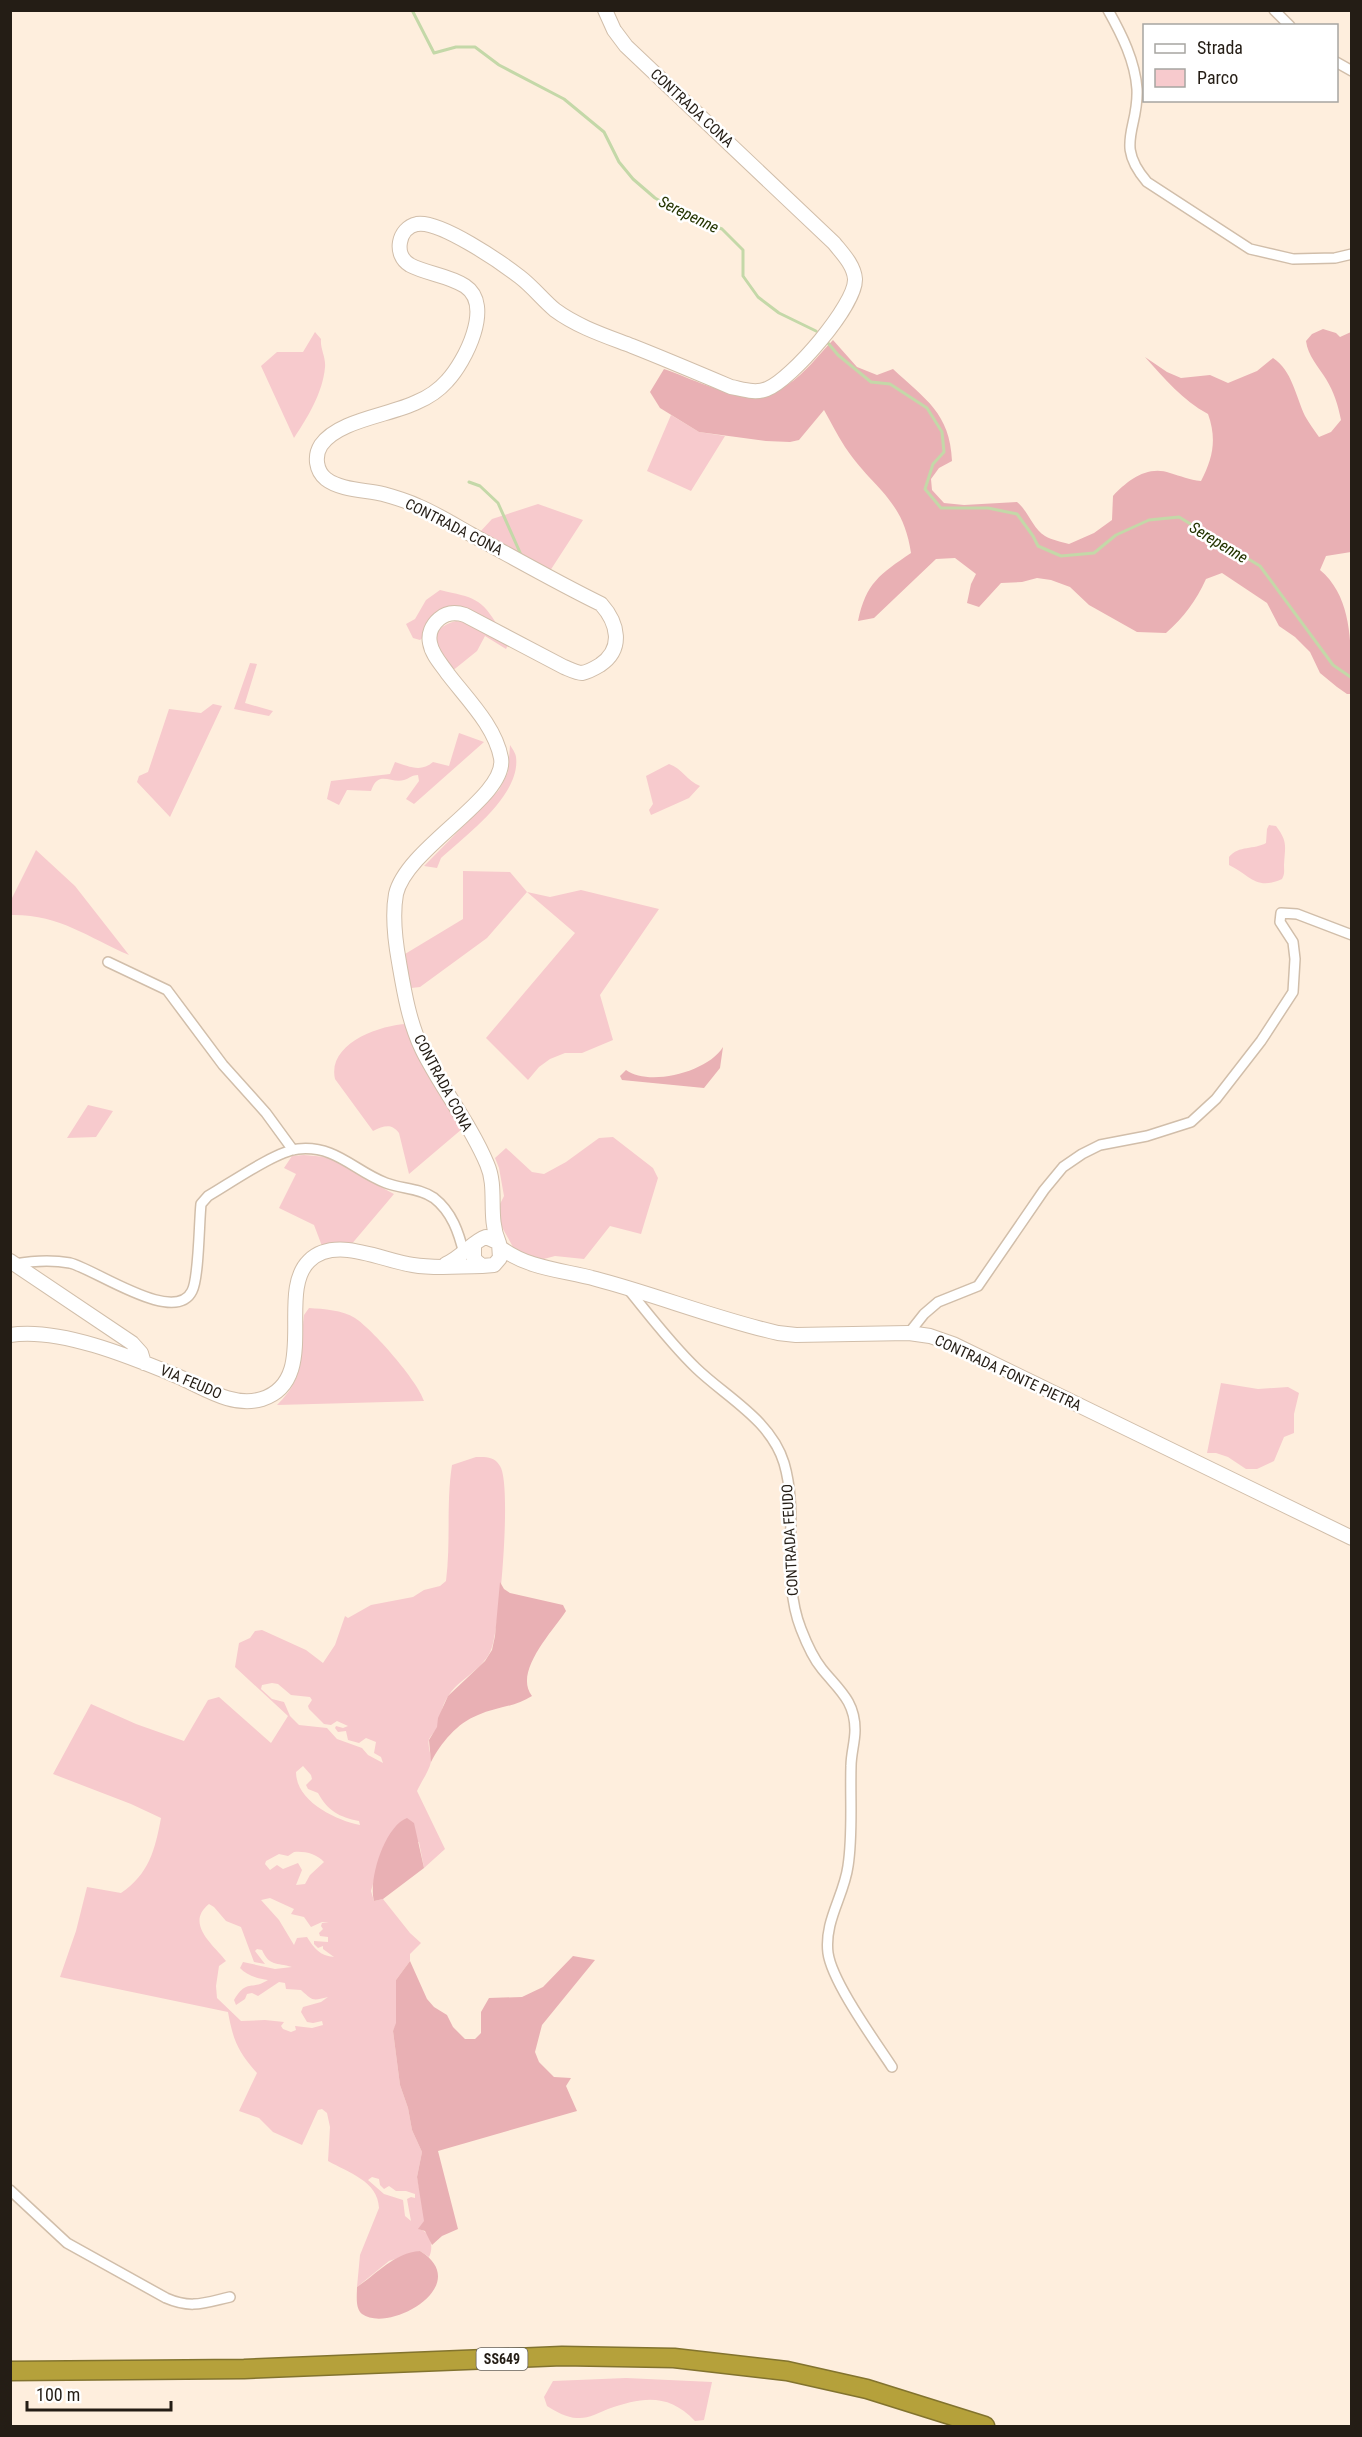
<svg xmlns="http://www.w3.org/2000/svg" width="1362" height="2437" font-family="'Roboto Condensed',sans-serif">
	<rect width="100%" height="100%" fill="#feeedd"/>
	<path fill="#f7cacd" fill-rule="evenodd" d="M315,332l6,7c-1,10 5,18 4,28 -2,25 -17,50 -31,71l-33,-72 16,-14h26z
		M671,415l28,17 26,4 -34,55 -44,-20z
		M538,504l45,16 -35,54 -69,-41 13,-14z
		M440,590c34,8 41,7 59,38l-42,-20 -37,32 -7,-2 -7,-14 9,-5 11,-19z
		M456,621l16,3 36,21 -2,4 -21,-13 -8,15 -26,21c-12,-20 -29,-42 5,-51z
		M250,663l7,1 -12,39 28,8 -4,5 -35,-7z
		M213,704l9,2 -52,111 -33,-35 2,-6 9,-4 21,-63 32,4z
		M459,733l25,9 -70,62 -8,-5 13,-18 -1,-6c-6,0 -8,3 -14,5 -13,4 -26,-11 -33,11l-24,-1 -8,15 -12,-6 4,-18 59,-7 5,-12c13,4 26,11 38,0l16,4z
		M510,745c2,3 6,9 6,12 5,38 -50,78 -75,101l-4,10 -13,-2 75,-76 9,-18z
		M669,764c13,4 18,17 31,22l-11,12 -38,17 -2,-5 4,-6 -7,-28z
		M1269,825l7,1c12,16 9,20 8,39 0,6 1,9 -2,14 -26,12 -32,-4 -53,-14v-8c10,-12 25,-7 37,-14l1,-14z
		M36,850l39,36 54,69c-42,-18 -70,-41 -118,-40v-15z
		M463,871l47,1 17,20 23,5 31,-7 78,19 -59,86 13,45 -31,13h-17l-15,6 -11,8 -11,13 -42,-42 89,-105 -48,-41 -40,46 -67,49 -9,1 -6,-34 58,-35z
		M407,1024l5,20 50,85 -53,45 -10,-41c-8,-10 -15,-7 -26,-2l-38,-52c-8,-35 44,-54 72,-55z
		M88,1105l25,6 -17,26 -29,1z
		M613,1137l40,31 5,10 -17,56 -31,-8 -26,33 -29,-3 -15,4 -18,-6 -9,-7 -15,-27v-12l6,-12 -5,-28 -4,-10 11,-10 26,24 12,2 22,-12 33,-24z
		M304,1155c15,1 32,3 46,11 16,9 27,20 44,28l-44,52h-28l-8,-21 -35,-17 17,-34 -12,-6 8,-12z
		M309,1308c15,1 33,2 46,10 17,11 63,63 69,83l-147,4c31,-30 22,-51 27,-90z
		M1221,1383l37,6 30,-2 11,6 -5,21v19l-10,4 -10,24 -17,8h-11l-18,-12 -12,-4h-9z
		M476,1457c10,0 18,-1 24,9 12,18 0,157 -8,181 -7,23 -34,31 -45,51 -6,9 -6,20 -10,30 -2,4 -6,7 -8,11 -2,8 3,16 2,23 -2,9 -10,20 -14,29l28,58 -21,19 -5,-26 -35,3 -13,46 3,10 9,-2 27,34 11,10 -11,11v7l-14,19 1,43 -4,8 7,54 8,23 4,22 10,22 -5,25 7,35v10l-5,7c12,3 15,18 10,28l-9,-6 -31,10 -32,26 3,-32 19,-47c-1,-27 -30,-35 -51,-47l2,-34 -3,-14 -5,-4 -4,1 -16,35 -29,-13 -14,-14 -20,-7 18,-38c-19,-21 -24,-33 -29,-61l-168,-35 16,-46 11,-44 34,6c28,-19 34,-43 40,-75l-30,-14 -78,-30 38,-70 45,20 48,17 24,-41 11,-3 52,46 17,-27 -53,-49 4,-24 11,-5 5,-7 7,-1 44,20 17,13 12,-18 10,-29 3,2 23,-13 42,-8 11,-7 16,-4 6,-5c5,-39 0,-77 6,-116zM272,1683l6,1 13,11 19,2 2,3 -4,6 1,3 15,15 7,1 6,-4 11,5 -5,2 -7,-2 -1,2 3,4 8,-1 2,9 11,3 7,-5 10,4 -2,11 7,4 2,6 -15,-8 -6,-7 -25,-9 -10,-11 -28,-3 -9,-9 -6,-14 -12,-3 -11,-10 1,-4zM303,1766l8,9 1,4 -6,6 2,4 10,4c10,18 21,24 41,28l1,4c-25,-5 -64,-24 -64,-53zM294,1852c11,-1 23,2 30,10l-14,13 -5,9 -9,1 6,-15 -4,-7 -15,6 -6,-4 -7,5 -5,-6 1,-3 13,-7 9,2zM270,1898l24,11 -3,5 13,3 7,10 11,-5h7l-7,1 -1,3 2,3 -4,4 1,3 8,1v5l-14,-1v3l4,4 5,-2v3l11,8c-14,-1 -20,-9 -27,-20l-10,1 -3,7 -15,-25 -18,-20zM209,1904l5,3 12,14 15,6 13,35 11,2 -10,-13 2,-2 5,1c8,17 14,12 30,17l-17,2 -32,-7 -3,6c6,7 18,11 28,12 -17,11 -21,-2 -34,20l2,5 9,-6 2,-5 5,-1 6,3 21,-14 6,1 1,6 15,1c12,11 11,11 27,7l-7,5 -18,5 -2,5 6,10 6,1 9,-2 1,4 -11,3 -17,-2 1,4 -5,2 -8,-3 -2,-3 3,-4 -19,-2 -24,1 -24,-23 -1,-12 3,-20 7,-5c-11,-15 -42,-37 -17,-57zM372,2177l7,2 1,6 4,4 5,-3 7,5h10l9,3v4l-4,-1 -4,2 4,22 -6,-5 -2,-16 -19,-6 -16,-14z
		M626,2378l86,4 -8,38 -9,1c-27,-28 -52,-24 -87,-12 -10,4 -20,10 -31,9 -10,0 -22,-7 -30,-12l-3,-9 9,-16z"/>
	<path fill="#e9b0b4" d="M1323,329l13,4 4,4 11,-5v220l-25,4 -6,14c35,29 31,83 31,124h-4l-10,-7 -17,-14 -10,-21 -15,-15 -16,-11 -12,-23 -45,-30 -16,6c-10,22 -22,38 -40,54l-29,-1 -48,-27 -19,-18 -19,-7 -14,-2 -15,4 -21,1 -22,24 -12,-4 4,-19 5,-10 -21,-16 -19,1 -62,59 -16,3c8,-38 22,-47 53,-68 -8,-55 -38,-64 -66,-106 -8,-12 -14,-25 -21,-37l-25,30 -9,2 -24,-1 -67,-9 -39,-24 -10,-16 14,-23c38,13 85,41 123,16 18,-11 32,-31 46,-45l24,27 20,8 16,-6c32,30 57,44 59,92l-13,7 -8,11 1,11 12,13 20,2 53,-3c12,10 16,27 28,34 7,4 17,6 24,8l25,-11 18,-13 1,-24c14,-15 34,-31 57,-23 11,3 19,7 31,8 12,-23 16,-42 7,-67 -26,-14 -43,-35 -63,-57l22,15 14,6 29,-3 18,8 29,-12 16,-13c19,12 23,39 32,58 4,7 9,14 14,21l12,-5 10,-12c-3,-15 -7,-28 -15,-41 -8,-13 -18,-23 -20,-38l6,-7z
		M723,1047l-3,21 -16,20 -82,-8 -2,-4 6,-6c23,17 82,2 97,-23z
		M500,1582l4,7 6,4 53,12 3,6c-13,20 -53,61 -34,85 -17,11 -36,11 -54,19 -21,8 -37,28 -47,47l-2,-22 8,-13 1,-9 10,-22 37,-35 7,-11 3,-14z
		M407,1818l7,5 10,45 -41,31 -9,2c-6,-22 11,-75 33,-83z
		M573,1956l22,4 -53,65 -7,27 4,10 15,15 17,1 -5,8 11,25 -139,40 20,78 -16,7 -10,9 -7,-14 -7,-2 6,-8 -7,-44 5,-25 -10,-22 -4,-22 -8,-23 -7,-54 3,-8v-43l14,-19 17,38 7,8 13,8 6,12 12,12h10l6,-6v-21l8,-14 33,-1 21,-10z
		M420,2251c55,34 -31,83 -58,63 -7,-6 -5,-19 -5,-27 21,-14 37,-34 63,-36z"/>
	<g fill="none" stroke-linecap="round" stroke-linejoin="round">
		<path stroke="#c4d8a8" stroke-width="3" d="M412,10l22,43 22,-6h19l24,18 65,34 40,33 15,30 14,17 22,19 28,16 39,15 21,21v26l15,21 21,16 37,18
			M828,343l10,12 33,27 19,2 37,24 15,24 2,20 -11,12 -8,25 16,19h47l29,6 16,22 5,10 23,10 33,-3 22,-18 33,-15 30,-3 81,49 73,99 19,13
			M469,482l11,4 18,17 24,54"/>
		<defs>
			<path id="street" d="M1108,10c14,25 27,51 29,79 2,40 -23,55 10,93l103,67 43,10 42,-1 17,-4
				M1274,10l16,16
				M1336,62l16,9
				M108,962l59,28 56,75 43,48 27,37
				M15,1264c17,-3 38,-4 55,-1 25,6 105,63 122,28 7,-13 7,-69 9,-87l7,-8c21,-12 68,-45 90,-47 38,-4 56,22 88,34 16,6 34,5 48,15 18,14 25,35 30,56
				M628,1289c22,27 43,55 68,79 30,29 75,52 88,95 16,54 -4,113 17,166 5,13 12,29 21,40 17,21 33,32 33,61 0,12 -4,24 -4,36 -1,33 2,68 -3,100 -4,30 -24,55 -20,87 4,29 47,88 64,114
				M909,1333l15,-19 14,-12 40,-16 66,-96 19,-23 19,-13 18,-9 47,-9 44,-14 25,-23 45,-58 32,-49 2,-33 -2,-17 -13,-20 1,-9 16,1 55,21
				M10,2190l57,53 99,55c25,11 38,5 64,-1"/>
			<path id="secondary" d="M499,1243c-12,-27 -1,-54 -12,-79 -17,-41 -46,-76 -65,-115 -13,-27 -18,-58 -23,-87 -4,-22 -7,-46 -3,-68 11,-47 112,-97 105,-136 -6,-32 -34,-59 -53,-84 -6,-9 -16,-19 -18,-31 -2,-9 2,-18 9,-24 8,-7 17,-7 26,-4l99,52c5,2 13,6 18,6 6,-1 13,-5 18,-8 24,-16 18,-42 1,-61 -43,-21 -85,-45 -127,-68 -18,-10 -37,-22 -56,-30 -11,-5 -24,-9 -35,-12 -17,-4 -43,-4 -57,-15 -10,-8 -12,-23 -5,-34 17,-25 70,-30 96,-43 12,-5 22,-12 30,-21 18,-19 47,-76 18,-95 -17,-11 -38,-12 -55,-21 -17,-10 -12,-37 7,-41 23,-4 85,39 103,53 13,10 23,23 35,33 23,17 51,26 77,36 33,13 66,27 99,41 11,2 24,7 36,2 24,-9 89,-84 88,-110 -1,-14 -13,-26 -21,-36l-208,-197 -12,-16 -9,-20
				M501,1248c28,21 62,22 95,31 61,16 120,40 182,54l18,2 113,-2 21,3 23,8 399,194
				M10,1261l122,82 9,10 3,10
				M446,1264c15,-6 27,-23 40,-27l13,6 1,15 -6,7 -12,1 -8,-7v-14
				M10,1335c49,-8 121,22 167,41 26,11 55,32 85,23 59,-19 14,-106 47,-138 26,-26 74,0 104,4 23,4 46,1 69,1"/>
			<path id="highway" d="M10,2371l234,-2 318,-13 112,2 113,13 80,18 118,37"/>
		</defs>
		<use href="#street" stroke="#d1beaa" stroke-width="12"/>
		<use href="#secondary" stroke="#d1beaa" stroke-width="16"/>
		<use href="#highway" stroke="#82732e" stroke-width="21"/>
		<use href="#street" stroke="#fff" stroke-width="9"/>
		<use href="#secondary" stroke="#fff" stroke-width="14"/>
		<use href="#highway" stroke="#b5a13b" stroke-width="18"/>
	</g>
	<g text-anchor="middle" stroke-width="5" stroke-linejoin="round" paint-order="stroke">
		<rect fill="#fff" stroke="#66615b" stroke-width="1.5" x="476.5" y="2348" width="51" height="22" rx="4.5"/>
		<g font-size="14" font-weight="bold" fill="#241d15">
			<text x="502" y="2364">SS649</text>
		</g>
		<g font-size="15" fill="#241d15" stroke="#fff">
			<text transform="translate(692 108) rotate(43)" y="5">CONTRADA CONA</text>
			<text transform="translate(454 527) rotate(27)" y="5">CONTRADA CONA</text>
			<text transform="translate(443 1083) rotate(62)" y="5">CONTRADA CONA</text>
			<text transform="translate(1008 1373) rotate(25)" y="5">CONTRADA FONTE PIETRA</text>
			<text transform="translate(191 1382) rotate(23)" y="5">VIA FEUDO</text>
			<text transform="translate(790 1540) rotate(-93)" y="5">CONTRADA FEUDO</text>
		</g>
		<g font-size="16" font-style="italic" fill="#243400" stroke="#fff">
			<text transform="translate(689 214) rotate(26)" y="6">Serepenne</text>
			<text transform="translate(1219 542) rotate(31)" y="6">Serepenne</text>
		</g>
	</g>
	<rect width="1362" height="2437" fill="none" stroke="#241d15" stroke-width="24"/>
	<rect x="1143" y="24" width="195" height="78" fill="#ffffff" stroke="#a7a5a1" stroke-width="1.5"/>
	<rect x="1155" y="44" width="30" height="9" fill="#ffffff" stroke="#a7a5a1" stroke-width="1.5"/>
	<text x="1197" y="54" font-size="18" fill="#241d15">Strada</text>
	<rect x="1155" y="69" width="30" height="18" fill="#f7cacd" stroke="#a7a5a1" stroke-width="1.5"/>
	<text x="1197" y="84" font-size="18" fill="#241d15">Parco</text>
	<path d="M27 2401v9h144v-9" fill="none" stroke="#241d15" stroke-width="3"/>
	<text x="36" y="2401" font-size="18" fill="#241d15" stroke="#ffffff" stroke-width="4.5" paint-order="stroke">100 m</text>
</svg>
